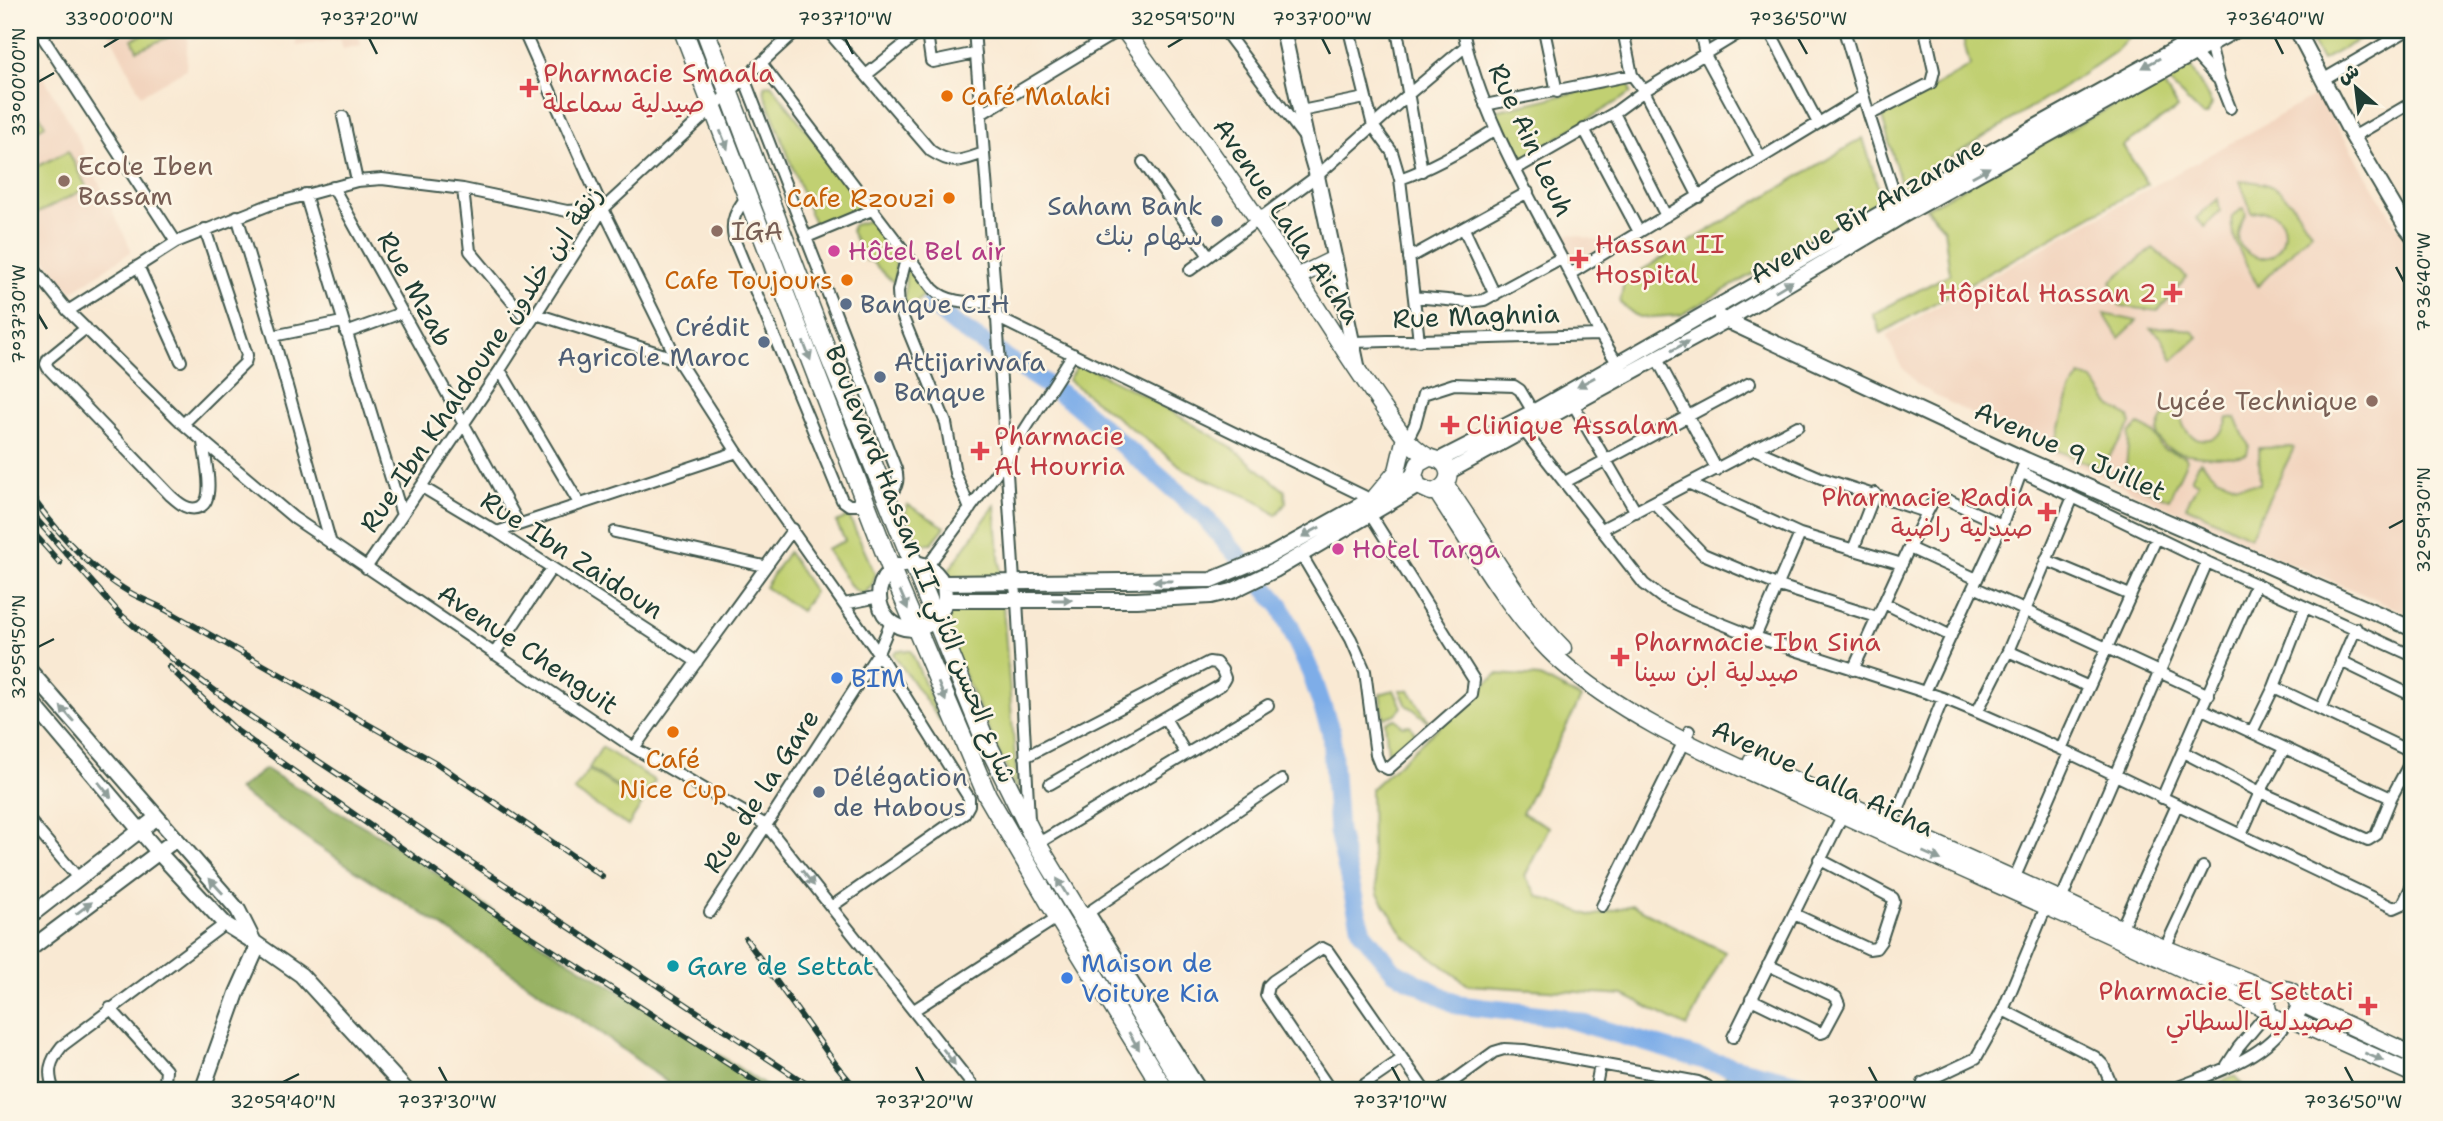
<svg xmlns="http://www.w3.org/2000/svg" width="2443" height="1121" font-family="'Shantell Sans','Playpen Sans Arabic',sans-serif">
	<rect width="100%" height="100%" fill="#fcf5e5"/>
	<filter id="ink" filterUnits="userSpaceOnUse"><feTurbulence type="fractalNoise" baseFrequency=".0143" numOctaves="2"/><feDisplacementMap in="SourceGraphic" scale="14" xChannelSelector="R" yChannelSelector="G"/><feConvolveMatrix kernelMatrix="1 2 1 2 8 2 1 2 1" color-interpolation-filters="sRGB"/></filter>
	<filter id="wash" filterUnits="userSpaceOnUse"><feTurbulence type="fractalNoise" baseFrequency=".00686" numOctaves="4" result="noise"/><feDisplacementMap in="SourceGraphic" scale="28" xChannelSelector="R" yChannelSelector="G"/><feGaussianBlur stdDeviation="1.57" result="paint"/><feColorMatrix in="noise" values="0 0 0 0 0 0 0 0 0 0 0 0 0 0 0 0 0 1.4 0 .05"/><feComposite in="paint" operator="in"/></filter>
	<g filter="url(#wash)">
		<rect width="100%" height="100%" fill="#f9e9d3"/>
		<path fill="#f2d4be" d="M108,30h80l-2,39 -45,26z
			M303,30h45l1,3 9,-1 3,13 -18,4 -3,-10 -43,7 -1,-8 8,-2z
			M30,53l40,70 62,128 -60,41 -42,-51z
			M2318,94l88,147v10l7,2v363l-156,-67 -243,-113 -60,-31 -35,-19 -18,-20 -15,-31z
			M1571,234l35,8 4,6 -37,22 -16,-31z"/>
		<path fill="#c1d072" stroke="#708653" stroke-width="2" d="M155,30h11l3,7 -32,13 -5,-11z
			M1961,30h173l-1,3 -18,19 -54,37 -159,99 -20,-71 88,-51z
			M2305,30h72l-55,30z
			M2189,64l23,40 -5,11h-5l-38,-37z
			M2160,80l18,28 -55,38 25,38 -267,149 -8,-19 77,-40 -6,-46 -18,-20z
			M1620,82h9l2,11 -110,67 -26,-49z
			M771,84l93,122 -48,23 -51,-134 -1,-9z
			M30,99h1l14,26 -12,7 -3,-5z
			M1863,138l19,62 -201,115 -42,3 -19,-15 4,-22z
			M68,151l19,37 -53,27 -4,-8v-37z
			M2240,181c42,-1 50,20 71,51l-53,54c-10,-20 -30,-49 -26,-70l12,-8 2,7c-9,12 -13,29 3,39 38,22 53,-54 3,-41z
			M2218,199l2,12 -15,16 -9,-9z
			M871,220c27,23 26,31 24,64l-25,-24 -4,1 -15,-30 2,-6z
			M2153,248l34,29 -29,34 -38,-5 -9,-25z
			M906,265l21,27 -17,16 -5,-8z
			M2104,314l33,7 -18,17z
			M2174,327l19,5 5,5 -25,23 -12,-23 -10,-9z
			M1079,363l66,33 85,50 55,45 1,12 -10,12 -18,-14 -71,-30 -119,-91z
			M2080,376l13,4 18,26 18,11 2,7 -30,45 -47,-20 16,-58z
			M2184,405c-13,35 35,50 44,13h7l14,28 -2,8c-16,6 -70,2 -83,-8 -3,-3 -5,-7 -7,-10 3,-19 9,-25 27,-31z
			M2139,425l15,8 6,13 5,4 20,6 2,4 -18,39 -48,-21 5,-10 3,-34z
			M2291,447l3,1 -44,89 -64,-31 12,-23 -7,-4 9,-18 17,16 20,8 23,-1 -1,-36z
			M907,504l38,23 -13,16 -8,1 -9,-2 -10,-28z
			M995,505l23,290 -71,-158 4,-29 -2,-38z
			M849,516l26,58c-1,10 -4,15 -13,20l-10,-6 -26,-39 19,-8 -9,-19z
			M788,552l26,40 -13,19 -36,-24z
			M898,650l13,1 30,71 -48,-68z
			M1497,674l43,3 41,21 -59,115 27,14 -24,49 13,20 54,20 40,-11 93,47 -38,75 -63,-32 -156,-10 -63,-48 -27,-43 -6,-40 -1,-65z
			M1394,690l8,17 -6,7 -12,4 -4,-24z
			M1400,690h9l21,33 -18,-15 -5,-2z
			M1396,719l6,7 8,-1 8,13 -29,23 -4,-39z
			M602,747l53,34 -14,20 -52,-33z
			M589,770l53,34 -14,22 -54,-35z
			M1726,1076l29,15h-38z
			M2235,1076l12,15h-46z"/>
		<path fill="#98b264" stroke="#5c784c" stroke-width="2" d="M265,769l114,66 165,110 138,85 91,61h-94l-77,-57 -145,-98 -142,-92 -77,-54z"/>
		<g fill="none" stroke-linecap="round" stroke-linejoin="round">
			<path stroke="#7eade8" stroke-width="19" d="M931,304l25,21 117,77 128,111 79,92 31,68 20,59 7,100 24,100 32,39 64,34 103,12 143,43 110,27 7,4"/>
		</g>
	</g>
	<g filter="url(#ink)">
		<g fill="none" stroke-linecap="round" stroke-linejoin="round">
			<defs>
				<path id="minor" d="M38,30l138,212
					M523,30l80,179 74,150 60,93 141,201 91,145v7l-5,9 -133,93
					M827,30l104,121c23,15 29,10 53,2
					M974,30l22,273 18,278 3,19 12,219
					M1224,30l80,107
					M1349,30l24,96 19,26 8,27 19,162
					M1397,30l25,141
					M1463,30c16,83 68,169 107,244 17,32 30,65 51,94
					M1544,30l13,62
					M1623,30l9,45 12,16 55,106
					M1700,30l5,25 56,103
					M1769,30l49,93
					M1844,30l25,85 30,93
					M2185,30l9,23 23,25
					M2209,40l10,40 11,28
					M761,63l172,226c16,16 42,13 63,14
					M866,75l54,-43 7,1 4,28 2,1 43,-9
					M744,78l152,391c4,14 0,20 -10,29
					M2324,79l84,-49
					M1485,105l147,-30
					M1301,111l64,-13
					M1614,113l52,103
					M981,114l139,-84
					M1869,115l62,-32 3,-12 -9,-41
					M343,117l14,64
					M1584,129l55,103
					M2353,137l60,-35
					M1143,162l66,94
					M1516,169l98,-56 30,-22 100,-61
					M1400,179c34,-12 65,-30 96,-50
					M333,187l186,337
					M463,189l7,62 60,72
					M305,194l97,321
					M747,196c-11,15 -17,24 -13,43l108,261 7,5h18
					M237,216l36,120 58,208
					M1464,229l31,66
					M807,237l65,-27
					M907,255l-9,36 1,17 47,115 9,50 15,36
					M1409,258l119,-66
					M30,264l38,47 115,113 111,94 340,230 132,77 211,266
					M138,266l43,95
					M1190,270l127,-94 93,-83 56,-47
					M1570,274l293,-178
					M1414,297l55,5 15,-2 77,-42
					M68,311l108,-69 93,-37 88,-24 25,-2 81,10 104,22 36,-2
					M536,314l141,45
					M996,317l374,182
					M86,328l-38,31 -2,5 2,4 122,127c9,8 18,17 30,12 16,-7 5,-49 3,-65
					M346,333l55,-20
					M273,336l69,-14
					M1353,342l246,-7
					M1657,359l60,111
					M500,370l79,133
					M1573,404l63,108
					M183,424l62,-61 2,-8 -42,-126
					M1524,431l120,153 17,13 29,14 65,26 188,61 34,14 84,37 333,159 9,-4 10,-21
					M1407,440l8,-16 8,-30 31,-10 60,2 6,4 13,22
					M1754,449l67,29 105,34
					M2021,472l186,90 206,94
					M1565,482l185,-99
					M1690,484l110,50 102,30
					M422,487l75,45 200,130
					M1654,503l49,51 76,32 98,31
					M1602,529l196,-103
					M497,532l240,-80
					M615,532l149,34
					M1909,548l68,31
					M1853,550l22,-57
					M1301,554l50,85 14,32 11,84 4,10 8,4 84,-74 2,-15 -104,-166
					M2046,560l84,35
					M927,567l78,-106 68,-107
					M366,568l134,-198 103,-161 194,-179
					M1974,587l235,108
					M1884,603l67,33
					M844,604l35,-7
					M1755,637l45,-103
					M2008,651l81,36
					M494,654l57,-85
					M2341,661l72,35
					M1853,670l56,-122 25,-49 16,2 52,24
					M2274,687l139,66
					M1925,692l77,-167 21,-58
					M2202,709l189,89
					M2321,709l35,-81
					M1977,712l31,-61 65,-154
					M1165,718l21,36
					M2252,732l22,-45 31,-80
					M634,748l159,-219
					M2061,749l96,-212
					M2183,752l77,40 108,48 8,-5 15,-37 22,-41
					M1025,757l184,-95 7,1 6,7 3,8 -4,7 -171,99
					M2162,798l94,-214
					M30,821l48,57
					M1890,830l53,-132
					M2241,835l19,-43 24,-43
					M1037,844l231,-139
					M2014,879l55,-126
					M2061,900l146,-338
					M1602,906l87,-175
					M2046,907l-43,103 92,47 8,8 11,26
					M710,912l168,-259 13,-31
					M1089,912l113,179
					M1794,914l75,35 7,-1 5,-7 13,-40 -1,-3 -74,-39
					M1080,916l9,-4 193,-132
					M2121,929l56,-124
					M2165,948l38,-81
					M1751,999l70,34 3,-1 15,-28 -3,-7 -68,-32
					M110,1008l56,62 -1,12 -6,9
					M914,1010l144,-93
					M1733,1037l112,-227
					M2227,1065l11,-17 30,-36
					M1923,1083l53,-25 27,-48
					M54,1091c-7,-19 -5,-29 8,-45l163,-122
					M1331,1091l-65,-96 2,-9 5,-5 49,-33 6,3 97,140
					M1355,1091l47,-32
					M1440,1091l54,-39 10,-3 20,1 174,32 9,4 2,5
					M1595,1091l5,-26
					M2168,1091c41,-17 96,-31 120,-71"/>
				<path id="tertiary" d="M1283,30l24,112 10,34 41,194
					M2297,30l56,107 53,90 7,9
					M1721,318l305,142 387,169
					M1439,460l94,-48 364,-208 313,-174
					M1448,472l277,-151 177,-105 334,-186
					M879 596a33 33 0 1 1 66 0a33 33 0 1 1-66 0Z
					M942,583l269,-3 58,-24 145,-81
					M945,600h191l75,-4 21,-5 43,-21 143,-84
					M30,671l208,239 16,32
					M30,700l129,153 66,71 29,18 47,33 106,116
					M30,916l126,-98
					M30,949l145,-109
					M202,1091l35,-98 21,-47"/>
				<path id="secondary" d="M1124,30c57,78 113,158 167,238 37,56 72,114 112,167 4,6 18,18 24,21 6,4 13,2 18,9 9,13 -2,25 -14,27l-13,-6 -4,-11 4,-11 11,-6
					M1297,277l37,-18
					M1445,484c38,53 71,118 118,164
					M1436,491c35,53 75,124 121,167 70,63 159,98 243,137 155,73 314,138 467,215
					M1376,496l21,-25 8,-34
					M1752,761l309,139 91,43 123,49
					M2267 1005a16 16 0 1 1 32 0a16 16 0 1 1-32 0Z
					M2298,1002l115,53
					M2290,1019l123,55"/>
				<path id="primary" d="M683,30l209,541 95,224 71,122 107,174
					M705,30l118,311 160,394 54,109 150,247"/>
			</defs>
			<use href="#minor" stroke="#40574c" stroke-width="14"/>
			<use href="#tertiary" stroke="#40574c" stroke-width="18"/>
			<use href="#secondary" stroke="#40574c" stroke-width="19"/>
			<use href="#primary" stroke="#40574c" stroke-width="21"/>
			<use href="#minor" stroke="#fff" stroke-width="10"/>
			<use href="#tertiary" stroke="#fff" stroke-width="14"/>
			<use href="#secondary" stroke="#fff" stroke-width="16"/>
			<use href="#primary" stroke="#fff" stroke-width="18"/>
			<defs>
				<path id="rail" d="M30,494c26,37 59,75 99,98 12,7 26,12 39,19l270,153 164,112
					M30,512l90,102 56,48 65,48 576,381
					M30,529l30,34
					M169,667l68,64 242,172 291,188
					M746,939l91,127 21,25"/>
			</defs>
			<use href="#rail" stroke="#1f3d34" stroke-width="6"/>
			<use href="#rail" stroke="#fcf5e5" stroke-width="3.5" stroke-dasharray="10" stroke-linecap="butt"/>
		</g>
		<defs><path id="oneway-solid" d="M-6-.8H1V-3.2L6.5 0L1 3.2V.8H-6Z" transform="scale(1.75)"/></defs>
		<g fill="#8f9e9a">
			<use href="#oneway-solid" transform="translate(2151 63) rotate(151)"/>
			<use href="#oneway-solid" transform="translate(724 140) rotate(68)"/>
			<use href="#oneway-solid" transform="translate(1981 172) rotate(-29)"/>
			<use href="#oneway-solid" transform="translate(1784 286) rotate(-31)"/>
			<use href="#oneway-solid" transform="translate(1680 346) rotate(-29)"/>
			<use href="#oneway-solid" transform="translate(807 351) rotate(69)"/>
			<use href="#oneway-solid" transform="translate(1586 382) rotate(151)"/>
			<use href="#oneway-solid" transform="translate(1311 532) rotate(151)"/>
			<use href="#oneway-solid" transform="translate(1163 581) rotate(180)"/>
			<use href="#oneway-solid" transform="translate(904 600) rotate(67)"/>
			<use href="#oneway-solid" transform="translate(1062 600)"/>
			<use href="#oneway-solid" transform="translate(942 692) rotate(68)"/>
			<use href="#oneway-solid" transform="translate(67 714) rotate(-131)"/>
			<use href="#oneway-solid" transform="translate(105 790) rotate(50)"/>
			<use href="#oneway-solid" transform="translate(1932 856) rotate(24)"/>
			<use href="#oneway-solid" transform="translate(808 878) rotate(52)"/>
			<use href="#oneway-solid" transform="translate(216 886) rotate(-132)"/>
			<use href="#oneway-solid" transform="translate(1062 887) rotate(-121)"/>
			<use href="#oneway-solid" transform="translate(84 908) rotate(-37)"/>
			<use href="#oneway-solid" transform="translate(1134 1041) rotate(59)"/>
			<use href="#oneway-solid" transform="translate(949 1057) rotate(53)"/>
			<use href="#oneway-solid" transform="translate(2374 1057) rotate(23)"/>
		</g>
	</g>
	<path fill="none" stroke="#1f3d34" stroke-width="2.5" d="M369,38l8,16M845,38l8,16M1322,38l8,16M1798,38l9,16M2275,38l8,16M104,47l15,-9M1168,47l15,-9M38,82l16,-9M2396,267l8,15M38,314l9,15M2389,528l15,-8M38,647l16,-8M439,1067l8,15M916,1067l8,15M1392,1067l8,15M1869,1067l8,15M2345,1067l8,15M283,1082l16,-8"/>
	<g fill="#e0444e" stroke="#fcf5e5" stroke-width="2.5">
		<path d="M525.5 77.5h7v7h7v7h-7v7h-7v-7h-7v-7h7z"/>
		<path d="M1575.5 248.5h7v7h7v7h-7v7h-7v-7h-7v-7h7z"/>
		<path d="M2169.5 282.5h7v7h7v7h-7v7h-7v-7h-7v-7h7z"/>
		<path d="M1446.5 414.5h7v7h7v7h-7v7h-7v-7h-7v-7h7z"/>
		<path d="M976.5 440.5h7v7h7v7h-7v7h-7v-7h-7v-7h7z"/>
		<path d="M2043.5 501.5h7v7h7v7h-7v7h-7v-7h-7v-7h7z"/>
		<path d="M1616.5 646.5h7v7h7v7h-7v7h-7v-7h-7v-7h7z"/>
		<path d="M2364.5 995.5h7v7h7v7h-7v7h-7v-7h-7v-7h7z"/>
	</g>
	<g fill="#e8710a" stroke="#fcf5e5" stroke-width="2.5">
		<circle cx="947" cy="96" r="7"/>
		<circle cx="949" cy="198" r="7"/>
		<circle cx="847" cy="280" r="7"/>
		<circle cx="673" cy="732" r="7"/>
	</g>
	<g fill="#8d6e63" stroke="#fcf5e5" stroke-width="2.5">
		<circle cx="64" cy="181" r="7"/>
		<circle cx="717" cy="231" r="7"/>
		<circle cx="2372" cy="401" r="7"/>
	</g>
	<g fill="#5c6f8a" stroke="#fcf5e5" stroke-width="2.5">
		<circle cx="1217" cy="221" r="7"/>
		<circle cx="846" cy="304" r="7"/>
		<circle cx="764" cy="342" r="7"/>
		<circle cx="880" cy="377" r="7"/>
		<circle cx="819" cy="792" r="7"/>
	</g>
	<g fill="#d1479c" stroke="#fcf5e5" stroke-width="2.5">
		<circle cx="834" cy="251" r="7"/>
		<circle cx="1338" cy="549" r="7"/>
	</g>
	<g fill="#3f7fe0" stroke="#fcf5e5" stroke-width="2.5">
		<circle cx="837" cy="678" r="7"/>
		<circle cx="1067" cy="978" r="7"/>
	</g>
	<circle fill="#0f9aa8" stroke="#fcf5e5" stroke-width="2.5" cx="673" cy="966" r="7"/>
	<g text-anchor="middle" stroke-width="5" stroke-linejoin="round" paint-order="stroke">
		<g font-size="26" fill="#be3a42" stroke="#fcf5e5" text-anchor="start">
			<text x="543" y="82">Pharmacie Smaala<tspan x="543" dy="30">صيدلية سماعلة</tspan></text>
			<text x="1595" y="253">Hassan II<tspan x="1595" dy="30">Hospital</tspan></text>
			<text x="2157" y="302" text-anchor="end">Hôpital Hassan 2</text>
			<text x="1466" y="434">Clinique Assalam</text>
			<text x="994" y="445">Pharmacie<tspan x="994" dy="30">Al Hourria</tspan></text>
			<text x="2033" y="506" text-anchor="end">Pharmacie Radia<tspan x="2033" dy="30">صيدلية راضية</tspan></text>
			<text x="1634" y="651">Pharmacie Ibn Sina<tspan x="1634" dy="30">صيدلية ابن سينا</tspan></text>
			<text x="2354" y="1000" text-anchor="end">Pharmacie El Settati<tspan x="2354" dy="30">صصيدلية السطاتي</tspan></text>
		</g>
		<g font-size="26" fill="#c56008" stroke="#fcf5e5" text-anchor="end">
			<text x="961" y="105" text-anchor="start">Café Malaki</text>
			<text x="935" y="207">Cafe Rzouzi</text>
			<text x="833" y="289">Cafe Toujours</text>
			<text x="673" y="768" text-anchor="middle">Café<tspan x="673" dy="30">Nice Cup</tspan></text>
		</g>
		<g font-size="26" fill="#1f3d34" stroke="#fcf5e5">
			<text transform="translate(1531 140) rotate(65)" y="9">Rue Ain Leuh</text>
			<text transform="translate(1867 210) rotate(-30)" y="9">Avenue Bir Anzarane</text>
			<text transform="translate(1287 221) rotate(56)" y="9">Avenue Lalla Aicha</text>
			<text transform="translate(415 289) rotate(61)" y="9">Rue Mzab</text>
			<text transform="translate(1476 316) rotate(-2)" y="9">Rue Maghnia</text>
			<text transform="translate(481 359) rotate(-56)" y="9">Rue Ibn Khaldoune زنقة ابن خلدون</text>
			<text transform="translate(2070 451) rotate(24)" y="9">Avenue 9 Juillet</text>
			<text transform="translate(572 555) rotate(33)" y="9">Rue Ibn Zaidoun</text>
			<text transform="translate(921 564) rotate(68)" y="9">Boulevard Hassan II شارع الحسن الثاني</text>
			<text transform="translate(528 649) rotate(34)" y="9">Avenue Chenguit</text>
			<text transform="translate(1823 778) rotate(25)" y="9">Avenue Lalla Aicha</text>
			<text transform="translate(761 791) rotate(-57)" y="9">Rue de la Gare</text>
		</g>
		<g font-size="26" fill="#785e54" stroke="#fcf5e5" text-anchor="start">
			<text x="78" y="175">Ecole Iben<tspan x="78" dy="30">Bassam</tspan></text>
			<text x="731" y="240">IGA</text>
			<text x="2358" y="410" text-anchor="end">Lycée Technique</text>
		</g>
		<g font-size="26" fill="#4e5e75" stroke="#fcf5e5" text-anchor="start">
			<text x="1203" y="215" text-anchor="end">Saham Bank<tspan x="1203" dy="30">سهام بنك</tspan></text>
			<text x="860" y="313">Banque CIH</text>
			<text x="750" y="336" text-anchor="end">Crédit<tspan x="750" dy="30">Agricole Maroc</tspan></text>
			<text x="894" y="371">Attijariwafa<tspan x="894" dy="30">Banque</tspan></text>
			<text x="833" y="786">Délégation<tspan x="833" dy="30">de Habous</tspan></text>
		</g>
		<g font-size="26" fill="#b23c85" stroke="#fcf5e5" text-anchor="start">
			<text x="848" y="260">Hôtel Bel air</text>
			<text x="1352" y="558">Hotel Targa</text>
		</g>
		<g font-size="26" fill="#366cbe" stroke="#fcf5e5" text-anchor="start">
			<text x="851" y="687">BIM</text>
			<text x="1081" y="972">Maison de<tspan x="1081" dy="30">Voiture Kia</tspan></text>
		</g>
		<g font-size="26" fill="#0d838f" stroke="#fcf5e5" text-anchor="start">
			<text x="687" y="975">Gare de Settat</text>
		</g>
	</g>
	<rect width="2443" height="1121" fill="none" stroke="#fcf5e5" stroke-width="77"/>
	<g transform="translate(2356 88) rotate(332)" stroke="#fcf5e5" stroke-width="5" paint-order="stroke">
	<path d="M0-5L12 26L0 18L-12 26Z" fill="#1f3d34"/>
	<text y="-10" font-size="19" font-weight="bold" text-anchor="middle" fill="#1f3d34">ش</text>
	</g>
	<rect x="38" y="38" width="2366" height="1044" fill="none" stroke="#1f3d34" stroke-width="2.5"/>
	<g font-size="18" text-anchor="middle" fill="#1f3d34">
		<text x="119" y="25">33°00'00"N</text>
		<text x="369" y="25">7°37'20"W</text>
		<text x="845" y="25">7°37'10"W</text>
		<text x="1183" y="25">32°59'50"N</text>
		<text x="1322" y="25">7°37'00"W</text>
		<text x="1798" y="25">7°36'50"W</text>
		<text x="2275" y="25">7°36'40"W</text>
		<text transform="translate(19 82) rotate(-90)" y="6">33°00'00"N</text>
		<text transform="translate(2424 282) rotate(-90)" y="6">7°36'40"W</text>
		<text transform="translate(19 314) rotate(-90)" y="6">7°37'30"W</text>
		<text transform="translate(2424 520) rotate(-90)" y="6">32°59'30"N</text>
		<text transform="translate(19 647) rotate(-90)" y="6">32°59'50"N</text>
		<text x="283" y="1108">32°59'40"N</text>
		<text x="447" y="1108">7°37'30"W</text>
		<text x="924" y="1108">7°37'20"W</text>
		<text x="1400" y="1108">7°37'10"W</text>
		<text x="1877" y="1108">7°37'00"W</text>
		<text x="2353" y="1108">7°36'50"W</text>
	</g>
</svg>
